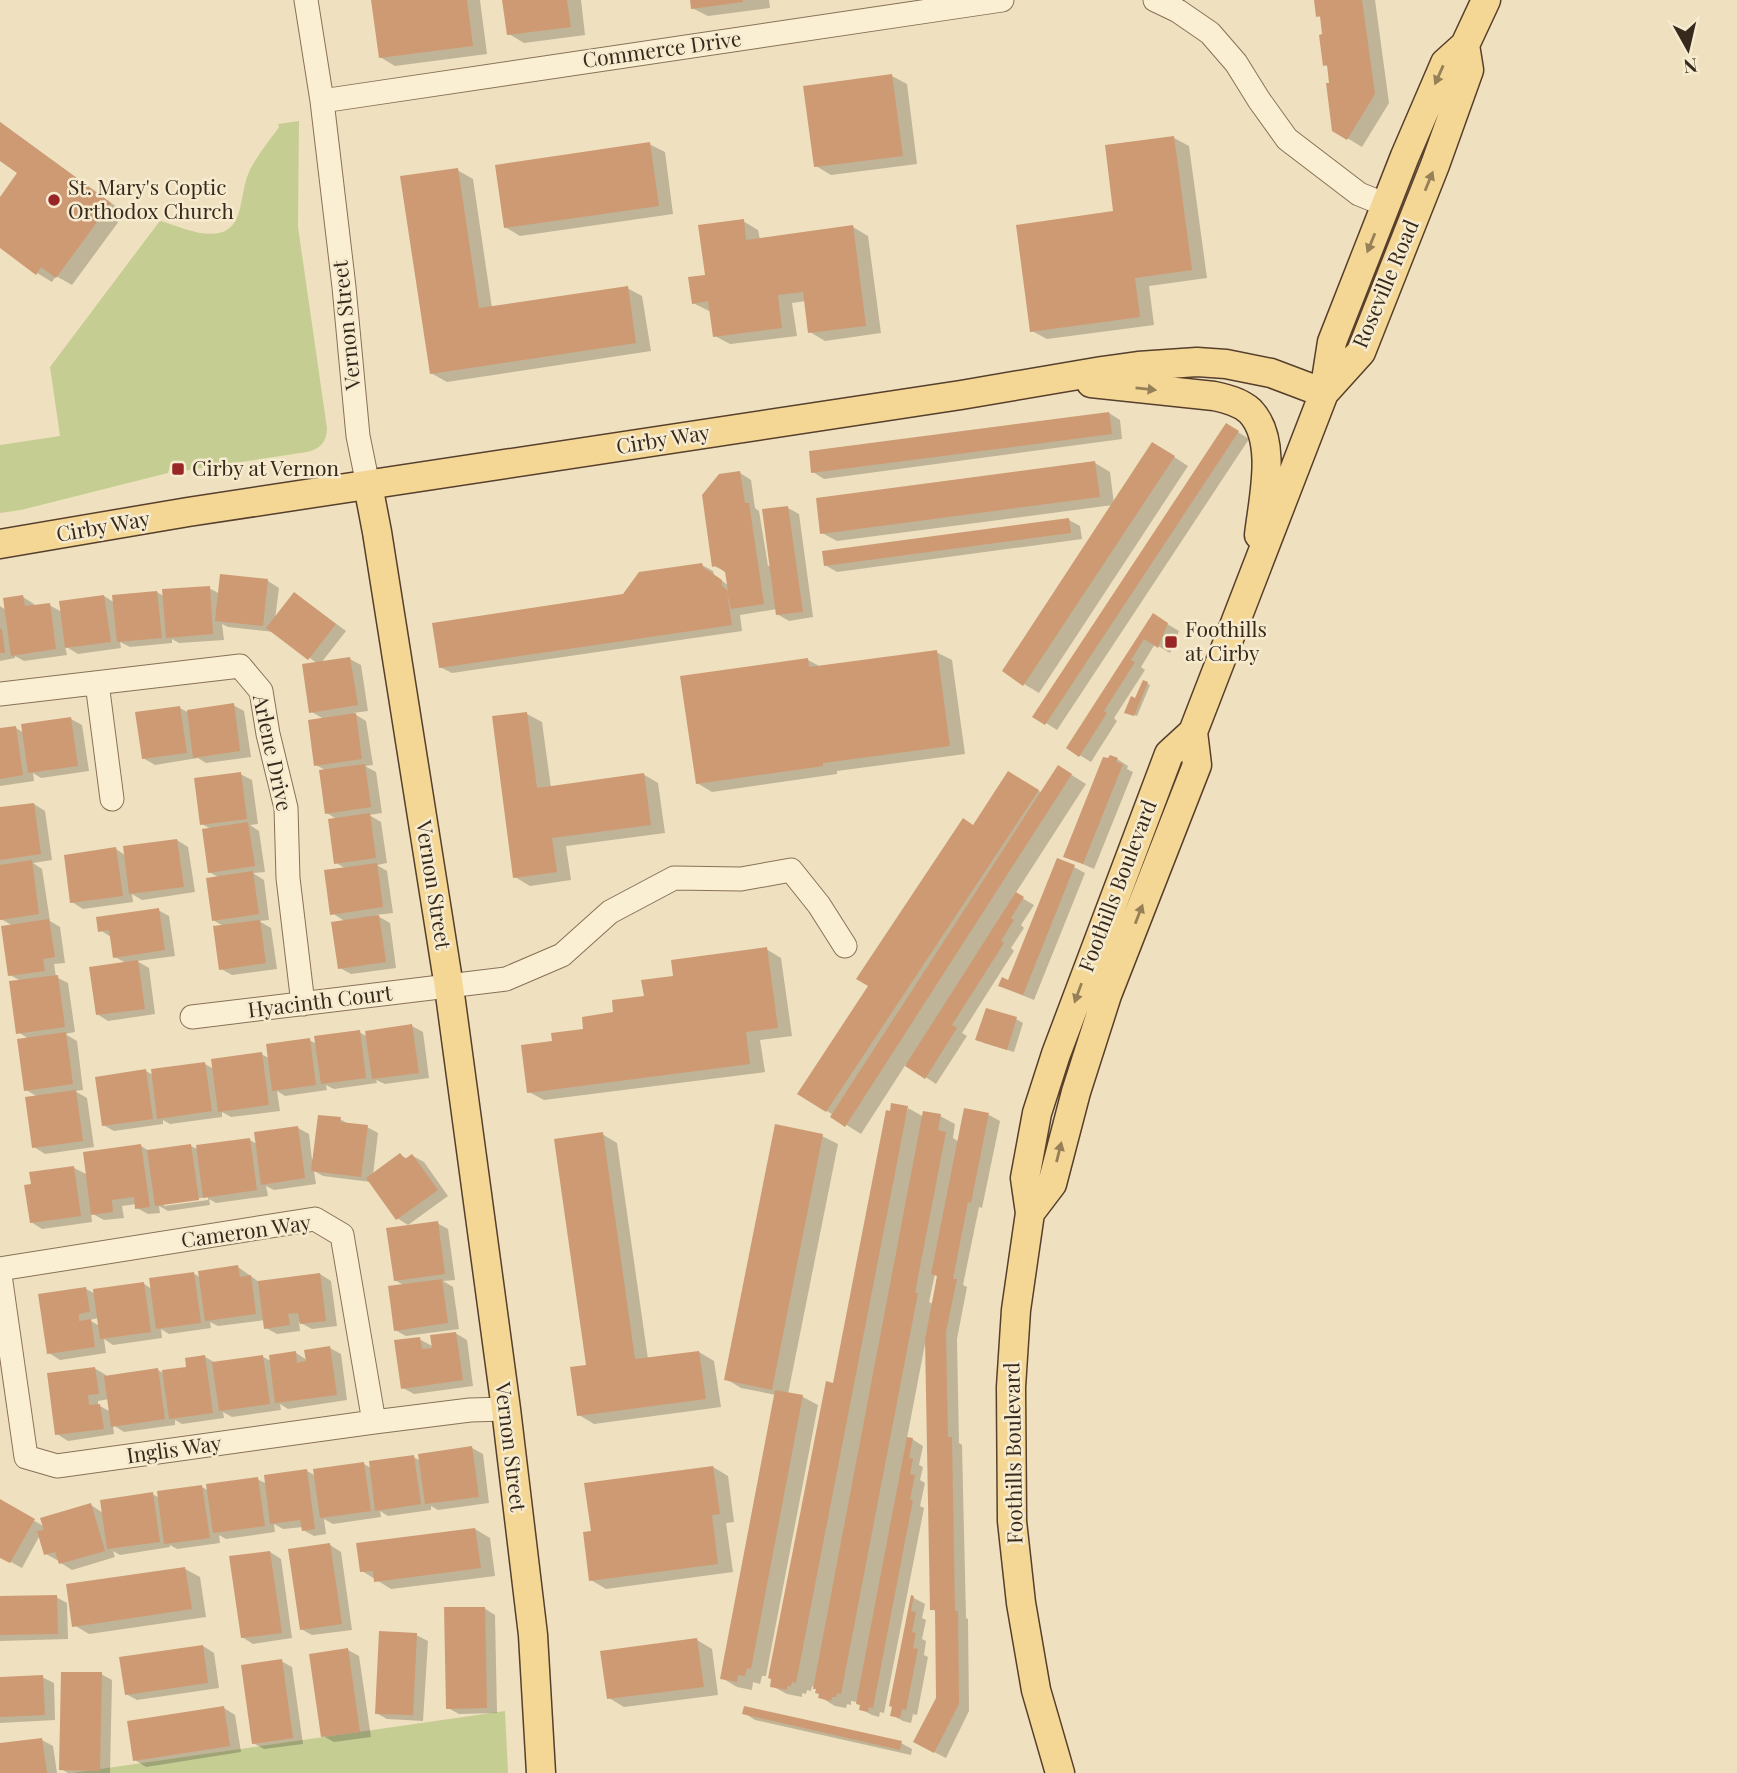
<svg xmlns="http://www.w3.org/2000/svg" width="1737" height="1773" font-family="'Playfair Display',serif">
	<rect width="100%" height="100%" fill="#efe1bf"/>
	<path fill="#c6cd93" d="M299,121l-1,106 29,201c0,14 -7,21 -20,24l-125,19 -1,-6 -11,2 -2,6 -147,37 -21,3v-68l60,-9 -10,-69 109,-145 2,-1c23,7 65,28 77,-6 5,-14 5,-30 11,-43 6,-14 21,-32 30,-45l-1,-3z
		M505,1711l3,62h-436z"/>
	<path fill="#0003" fill-rule="evenodd" d="M373,0h107l7,54 -92,12 -15,-9z
		M504,0h77l4,35 -61,8 -15,-9z
		M691,0h78l1,8 -62,8 -16,-8z
		M1316,0h59l14,103 -27,44 -28,-17 -5,-63 -4,-2 -3,-47 -4,-2z
		M892,76l15,8 10,80 -86,11 -15,-9z
		M0,122l125,91 -53,72 -16,-9 -4,6 -15,-9 -37,-27v-46l20,-27 -20,-15z
		M1174,138l15,8 18,132 -58,8 5,39 -107,14 -15,-8 83,-118z
		M649,144l16,8 8,62 -153,22 -15,-9z
		M457,170l16,9 19,129 135,-20 15,8 9,55 -204,31 -16,-9z
		M743,221l15,9 2,10 93,-13 15,9 13,97 -56,8 -15,-9 -4,-31 -14,2 5,33 -67,8 -15,-8 -4,-25h-2l-16,-8 14,-27z
		M1109,413l11,7 2,19 -298,40 -11,-7z
		M1227,425l22,14 -192,291 -22,-14z
		M1168,453l20,13 -149,227 -15,-9 89,-179 -276,36 -15,-8 273,-70 15,9 4,32z
		M740,473l11,7 4,28 4,3 9,55 3,-1 17,-57 11,6 14,103 -24,4 -12,-7v-5l-37,6 2,16 -290,42 -12,-6 262,-102 11,6 1,4 15,11 -2,-14 -13,-6z
		M1069,520l11,6 2,13 -245,33 -12,-7z
		M268,581l11,7 -4,31 30,-18 41,30 -25,32 29,-4 11,6 7,46 -15,2 13,8 7,44 -8,1 11,6 6,41 -13,2 12,7 6,41 -10,2 10,6 6,42 -17,2 14,8 6,45 -45,6 -11,-6 6,-46 -14,-9 14,-44 -11,-7 3,-42 -11,-7v-42l-11,-6 8,-46 -14,-8 8,-47 -44,-32 -46,-5 -6,-3 2,16 -45,3 -7,-4v4l-42,4 -10,-5 1,6 -43,6 -13,-8 2,9 -43,6 -9,-5v2l-15,3v-55l6,4 17,-13 11,7 1,3 14,-2 13,7 42,-16 11,7 42,-11 8,5 44,-9 11,6z
		M1154,616l25,15 -9,22 -15,-9 -14,23 4,3 -31,48 3,3 -26,41 -23,-14z
		M936,652l16,8 13,94 -128,17v3l-125,18 -15,-9 111,-123 13,7z
		M1144,682l6,3 -13,31 -11,-4 10,-12z
		M233,705l11,6 7,46 -45,6 -8,-5 -43,7 -12,-7 37,-50 9,5z
		M527,714l15,8 9,66 92,-14 15,9 7,50 -99,13 5,34 -41,6 -15,-9z
		M71,719l11,6 7,46 -48,7 -8,-5 1,8 -34,5v-56l16,-2 8,5z
		M1117,759l11,7 -1,3 6,3 -39,97 -29,-13z
		M1059,767l27,17 -71,110 19,11 -13,20 3,3 -13,20 3,3 -52,82 5,3 -31,48 -30,-20 -45,70 -29,-18 1,-1 -33,-22 174,-267 50,-45 18,12z
		M240,774l12,6 6,44 -8,1 9,6 6,41 -12,1 11,7 5,40 -10,1 12,7 6,41 -45,6 -11,-6 4,-42 -12,-7 7,-42 -11,-6 2,-43 -9,-5z
		M34,804l11,7 7,49 -19,3 9,6 8,52 10,6 5,36 -11,1 2,13 12,6 7,49 -10,2 12,7 6,49 -8,1 12,7 7,49 -49,7 -11,-7 4,-50 -12,-7 3,-51 -11,-7 3,-51 -11,-6 3,-49 -12,-7 -1,-7v-45l2,-1 -2,-1v-56z
		M177,840l11,7 7,45 -53,8 -10,-6 1,8 -50,7 -11,-7 44,-53 9,6z
		M1074,867l11,6 -51,127 -22,-9 -11,-6 8,-3z
		M158,910l11,6 6,40 -38,5 12,7 6,46 -47,7 -11,-7 29,-51 -11,-6 -4,-20 -11,-7z
		M766,949l15,9 11,78 -32,4 5,32 -221,28 -15,-8 25,-50 31,-12 61,-32z
		M1016,1019l7,4 -9,29 -30,-9 -6,-4z
		M412,1026l11,6 6,46 -44,6 -9,-4 1,3 -43,6 -8,-4 1,5 -42,6 -8,-5 3,20 -49,6 -9,-5v5l-52,7 -7,-4v4l-49,7 -11,-6 43,-54 7,4 52,-11 9,5 47,-15 8,4 40,-18 8,4 42,-12 9,5z
		M908,1108l16,9 16,-1 15,8 -2,14 6,4 30,-27 11,6 -18,87 -3,-1 -16,78 4,2 -10,52 2,104 3,2 4,173 2,1 1,92 -23,47 -20,-10 11,-49v-87l-5,-3 -6,-265h-1l-18,94 5,1 11,7 -4,19 4,2 -3,13 5,3 -5,23 4,2 -40,205 -4,-1 -1,5 -7,-2 -11,-6 1,-4 -4,-3 -7,-1v4l-4,-1 -1,4 -11,-2 -15,-9 -2,-7 -6,-4 -1,5 -4,-1 -1,4 -4,-1v4l-15,-3 -15,-8 62,-301zM935,1274l4,3 -6,27 -4,-2z
		M340,1119l10,6 17,2 11,6 -5,42 27,-20 8,4 5,-3 11,6 24,34 -40,29 -11,-7 -26,-36 -48,-6 -9,-5 2,13 -42,6 -8,-4 2,10 -52,7 -7,-4 1,6 -42,6 -9,-5 1,7 -12,1 -11,-6 -1,-4 -14,2 2,12 -20,2 -13,-7 1,9 -50,7 -11,-7 43,-54 14,7 53,-29 10,6 40,-6 8,4 51,-10 7,4 41,-16 11,6 3,26zM208,1197v3l-44,6v-3z
		M602,1134l15,9 31,216 51,-7 15,9 7,46 -127,17 -15,-9 9,-48z
		M822,1136l16,8 -50,250 15,3 15,8 -52,271h-4l-2,8 -7,-2 -1,8 -15,-3 -15,-9 54,-283 -35,-7 -15,-9z
		M437,1223l11,6 7,51 -12,1 10,6 6,42 -53,7 -11,-6 10,-44 -10,-6z
		M238,1267l21,15 61,-8 11,7 6,45 -25,3 -13,-7 1,9 -23,3 -11,-6 -1,-8 -47,6 -8,-4 1,6 -42,6 -8,-5 1,9 -49,7 -9,-6 2,14 -46,7 -11,-7 37,-64 10,5 48,-10 8,5 41,-16 8,5zM99,1318l1,8 -11,-6z
		M455,1333l12,7 6,46 -59,8 -11,-6 16,-49 15,8z
		M330,1348l11,6 6,46 -59,9 -8,-5 1,6 -49,7 -9,-5 1,6 -42,6 -7,-4v5l-51,7 -11,-7 1,9 -46,7 -11,-7 37,-66 12,7v2l52,-7 7,4 23,-6 17,-11 11,6 47,-6 8,4 25,-8 11,7zM109,1399l2,13 -13,-7v-4z
		M472,1448l11,6 6,49 -51,7 -7,-4v4l-43,6 -8,-5 1,6 -48,7 -9,-5 2,15 -12,2 -11,-6v-3l-20,2 -9,-5 1,8 -49,7 -7,-4 1,8 -43,6 -7,-4v2l-50,8 -7,-4 2,6 -43,13 -11,-7 -2,-4 -2,1 -11,-6 -6,-19 -18,33 -22,-12v-55l45,26 46,-22 12,8 49,-19 8,4 42,-11 7,4 48,-12 10,5 40,-13 9,5 48,-12 7,4 42,-11 8,4z
		M713,1467l15,9 6,46 -8,1 7,49 -127,17 -15,-9 2,-47z
		M475,1529l15,9 5,38 -104,13 -29,-18z
		M330,1545l11,7 11,78 -40,5 -11,-6z
		M270,1552l11,7 11,79 -39,6 -11,-7z
		M185,1569l15,8 6,40 -117,17 -15,-9z
		M56,1597l11,6 1,36 -68,2v-43z
		M912,1597l13,7 -3,14 4,2 -4,19 4,2 -2,14 4,2 -11,58 -4,-1 -2,9 -8,-2 -11,-6z
		M484,1608l11,7 2,98 -38,1 -11,-6z
		M416,1635l12,6 -5,80 -36,-2 -11,-6z
		M697,1640l15,9 6,46 -94,12 -15,-9z
		M203,1646l11,7 5,35 -82,12 -11,-6z
		M348,1650l11,6 12,81 -37,5 -11,-6z
		M281,1661l11,6 11,77 -39,5 -11,-6z
		M101,1674l11,6 -2,93h-42l-7,-4z
		M42,1677l12,6 1,37 -55,3v-44z
		M224,1708l11,7 6,37 -95,15 -11,-7z
		M744,1713l157,30 11,6 -1,6 -156,-35z
		M42,1740l11,6 4,27h-57v-28z"/>
	<path fill="#ce9a74" d="M371,0h96l6,46 -94,12z
		M502,0h65l4,27 -64,8z
		M690,0h53v2l-52,7z
		M1314,0h48l13,94 -28,46 -15,-9 -6,-48h3l-2,-18 -4,1 -4,-31 3,-1 -2,-18 -4,1z
		M892,74l11,82 -89,11 -11,-81z
		M0,122l111,81 -55,75 -15,-11 -5,8 -36,-27v-51l17,-24 -17,-12z
		M1174,136l18,134 -57,8 5,39 -110,15 -14,-107 97,-14 -8,-66z
		M650,142l9,64 -155,22 -9,-63z
		M458,168l21,140 149,-22 8,57 -206,31 -30,-198z
		M744,219l2,21 107,-15 13,101 -58,7 -5,-41 -25,3 4,33 -69,9 -5,-36 -16,3 -4,-27 17,-2 -7,-50z
		M1109,412l3,22 -301,39 -2,-22z
		M1226,423l13,8 -194,294 -13,-8z
		M1152,442l23,14 -152,230 -21,-15z
		M1095,461l5,36 -280,37 -4,-36z
		M740,471l5,32h4l15,101 -33,5 -4,-16 5,32 -293,43 -7,-45 191,-29 16,-22 63,-9 1,4 19,13v6l6,5 -3,-19 -9,-6 -4,1 -10,-72 17,-21z
		M788,506l15,106 -27,3 -14,-106z
		M1069,518l2,15 -247,33 -2,-15z
		M220,574l48,5 -5,47 -48,-5z
		M210,586l3,48 -47,4 -4,-49z
		M157,591l5,47 -45,4 -5,-47z
		M294,592l42,32 -28,36 -42,-32z
		M23,595l2,11 25,-3 6,46 -45,7 -8,-58z
		M104,595l7,47 -46,6 -6,-47z
		M1153,613l15,10 -10,25 -14,-9 -13,21 4,2 -31,49 3,2 -28,44 -13,-9z
		M0,629h2l3,24h-5z
		M937,650l13,96 -127,17v3l-127,18 -16,-108 128,-18 1,9z
		M350,657l8,48 -49,8 -7,-49z
		M1143,680l5,2 -14,34 -10,-3 7,-17 4,2z
		M234,703l6,48 -47,7 -6,-48z
		M180,706l7,47 -45,6 -7,-47z
		M527,712l10,76 107,-15 7,52 -99,13 5,34 -44,6 -21,-162z
		M356,713l6,46 -48,7 -6,-46z
		M71,717l7,49 -50,7 -7,-49z
		M16,726l7,49 -23,4v-51z
		M1110,755l8,3 -2,4 7,2 -40,100 -20,-7 40,-100 5,1z
		M365,764l6,43 -46,7 -6,-44z
		M1058,765l14,9 -227,353 -15,-10z
		M1008,771l31,19 -213,322 -29,-18 71,-108 -12,-7 107,-161 10,7z
		M241,772l6,47 -47,6 -6,-47z
		M34,803l7,51 -41,6v-53z
		M370,813l6,45 -42,6 -6,-45z
		M248,822l7,44 -47,7 -6,-44z
		M177,839l7,48 -55,7 -6,-48z
		M116,847l7,49 -53,7 -6,-48z
		M1057,858l18,7 -52,130 -25,-9 4,-9 6,3z
		M32,860l7,54 -39,6v-55z
		M377,863l6,44 -53,8 -6,-45z
		M253,871l6,43 -47,7 -6,-43z
		M1016,892l8,5 -13,21 3,2 -13,21 3,2 -52,82 5,3 -32,51 -20,-13z
		M159,908l6,42 -52,8 -4,-28 -11,2 -2,-15z
		M379,915l7,47 -48,7 -7,-47z
		M49,919l6,38 -12,2 2,12 -37,5 -7,-50z
		M260,920l6,43 -47,7 -6,-44z
		M767,947l11,81 -32,4 4,32 -223,29 -6,-48 31,-4 -1,-8 32,-4 -1,-12 31,-5 -1,-12 32,-4 -3,-16 32,-4 -2,-16z
		M138,960l7,49 -49,6 -7,-48z
		M58,975l7,52 -49,7 -7,-53z
		M986,1008l31,9 -10,33 -32,-10z
		M412,1024l7,49 -47,6 -7,-48z
		M360,1030l6,48 -45,6 -7,-48z
		M66,1032l7,52 -49,7 -7,-52z
		M310,1038l6,47 -44,6 -6,-47z
		M262,1052l7,53 -51,7 -7,-53z
		M205,1062l7,49 -55,8 -6,-50z
		M146,1069l7,50 -51,7 -7,-49z
		M76,1090l7,51 -51,7 -7,-51z
		M891,1103l17,3 -112,577 -4,-1 -1,4h-4v4l-17,-3 1,-8 -3,-1 58,-297 7,2 53,-273 4,1z
		M964,1108l25,5 -18,90 -3,-1 -15,77h4l-11,53 2,105h4l3,174h3l1,93 -25,49 -21,-11 23,-44 -1,-88h-5l-5,-270 12,-64 -6,-2z
		M923,1111l18,3 -3,16 8,2 -31,161h3l-77,401 -4,-1 -1,4h-4l-1,4 -13,-3 1,-4 -4,-1 1,-4h-3z
		M318,1115l23,2 -1,5 28,3 -7,52 -50,-6z
		M775,1124l48,10 -51,256 -48,-10z
		M298,1126l7,52 -44,7 -7,-53z
		M603,1132l32,227 64,-8 7,48 -129,17 -7,-49 16,-2 -32,-226z
		M250,1138l7,52 -54,8 -7,-53z
		M141,1144l9,63 -15,2 -1,-12 -22,3 1,12 -22,3 -8,-63z
		M191,1144l8,56 -44,6 -8,-56z
		M400,1153l5,6 7,-5 26,36 -42,30 -30,-42z
		M74,1166l7,50 -51,7 -6,-38 7,-1 -2,-12z
		M438,1221l7,53 -51,7 -8,-53z
		M238,1265l2,12 11,-2 5,39 -51,7 -7,-50z
		M194,1272l7,51 -45,6 -7,-51z
		M320,1273l6,48 -26,3 -2,-11 -10,1 2,11 -26,4 -6,-48z
		M442,1279l6,44 -54,8 -6,-45z
		M144,1282l7,50 -51,7 -7,-50z
		M86,1287l4,25 -11,2v7l12,-2 4,28 -48,7 -9,-60z
		M456,1332l7,48 -62,9 -7,-49 26,-3 2,12 10,-1 -2,-13z
		M330,1346l7,49 -62,8 -6,-48 27,-4 1,12 9,-2 -2,-11z
		M205,1355l8,58 -44,6 -7,-49 24,-3 -1,-9z
		M263,1355l7,49 -51,7 -7,-49z
		M95,1367l4,27 -11,1 1,10 11,-1 4,25 -49,6 -8,-62z
		M158,1368l7,51 -54,8 -7,-51z
		M775,1390l28,5 -52,274 -4,-1 -2,8 -7,-1 -1,7 -17,-3z
		M907,1437l6,1 -4,20 4,1 -3,15 5,1 -5,25h3l-40,208 -4,-1 -1,5 -9,-2 1,-5 -4,-1z
		M472,1446l7,51 -54,7 -7,-50z
		M414,1455l7,49 -46,7 -6,-50z
		M364,1462l7,49 -51,7 -7,-49z
		M713,1466l7,48 -8,1 6,49 -129,17 -6,-49 8,-1 -7,-48z
		M307,1469l8,60 -13,2 -2,-11 -30,4 -6,-49z
		M258,1477l7,49 -52,7 -7,-49z
		M202,1485l8,53 -46,6 -7,-53z
		M153,1492l7,50 -53,7 -7,-49z
		M0,1499l35,20 -25,44 -10,-5z
		M91,1503l14,48 -46,13 -4,-12 -11,3 -7,-24 7,-1 -4,-12z
		M475,1528l6,40 -107,14 -1,-11 -13,1 -4,-29z
		M330,1543l12,81 -42,6 -12,-81z
		M270,1551l12,82 -41,5 -12,-82z
		M185,1567l7,42 -120,18 -6,-43z
		M57,1595l1,39 -58,1v-39z
		M911,1595l3,1 -3,15 5,1 -4,20 4,1 -3,15 5,1 -12,61 -4,-1 -2,9 -10,-2 2,-9 -3,-1z
		M444,1607h41l2,101 -41,1z
		M379,1631l38,2 -4,82 -38,-1z
		M697,1638l7,49 -97,12 -7,-48z
		M203,1645l5,38 -83,12 -6,-38z
		M348,1648l12,84 -39,5 -12,-83z
		M282,1659l11,79 -41,6 -11,-79z
		M61,1672h41l-2,99 -41,-1z
		M43,1675l2,40 -45,2v-40z
		M224,1706l6,40 -97,15 -6,-40z
		M744,1706l158,35 -2,9 -158,-36z
		M42,1738l5,35h-47v-30z"/>
	<g fill="none" stroke-linecap="round" stroke-linejoin="round">
		<defs>
			<path id="minor" d="M306,0l16,101 22,186 14,149 10,49
				M1155,0l23,11 32,22 26,30 23,37 28,39 72,55 27,11
				M322,101l680,-101
				M97,683l15,116
				M0,694l240,-28 21,25 7,43 18,74 2,70 15,126
				M192,1017l314,-38 56,-24 48,-43 64,-34 67,1 50,-9 28,35 26,41
				M0,1269l315,-50 27,16 32,187
				M0,1275l26,182 31,9 317,-44 96,-12 36,-1"/>
			<path id="major" d="M1091,383l123,13c13,3 26,6 36,15 28,29 13,88 9,124
				M1324,393l37,-41 74,-187 34,-95 -4,-25
				M368,485l9,47 72,455 57,422 27,226 8,138
				M0,544l188,-32 773,-117 141,-24 36,-5 59,-4 29,2 45,9 53,20
				M1030,1213l22,-29 24,-92 31,-97 90,-230 -4,-33
				M1060,1773l-24,-83 -15,-87 -9,-82 -1,-134 5,-77 14,-97 -5,-35 12,-65 19,-59 113,-300 24,-22 131,-339 8,-51 73,-186 40,-93 20,-18 21,-45"/>
		</defs>
		<use href="#minor" stroke="#887157" stroke-width="25"/>
		<use href="#major" stroke="#563f2c" stroke-width="31"/>
		<use href="#minor" stroke="#faeed3" stroke-width="23"/>
		<use href="#major" stroke="#f4d695" stroke-width="28"/>
	</g>
	<defs><path id="oneway-solid" d="M-6-.8H1V-3.2L6.5 0L1 3.2V.8H-6Z" transform="scale(1.75)"/></defs>
	<g fill="#968058">
		<use href="#oneway-solid" transform="translate(1439 75) rotate(114)"/>
		<use href="#oneway-solid" transform="translate(1429 181) rotate(-68)"/>
		<use href="#oneway-solid" transform="translate(1371 243) rotate(112)"/>
		<use href="#oneway-solid" transform="translate(1146 389) rotate(6)"/>
		<use href="#oneway-solid" transform="translate(1139 914) rotate(-69)"/>
		<use href="#oneway-solid" transform="translate(1078 993) rotate(110)"/>
		<use href="#oneway-solid" transform="translate(1059 1152) rotate(-76)"/>
	</g>
	<g fill="#992626" stroke="#f6ebcf" stroke-width="2.5">
		<circle cx="54" cy="200" r="7"/>
		<rect x="171" y="462" width="14" height="14" rx="3.5"/>
		<rect x="1164" y="635" width="14" height="14" rx="3.5"/>
	</g>
	<g text-anchor="middle" stroke-width="5" stroke-linejoin="round" paint-order="stroke">
		<g font-size="21" fill="#37291c" stroke="#f6ebcf">
			<text transform="translate(662 50) rotate(-8)" y="7">Commerce Drive</text>
			<text transform="translate(1386 284) rotate(-67)" y="7">Roseville Road</text>
			<text transform="translate(347 325) rotate(-96)" y="7">Vernon Street</text>
			<text transform="translate(663 440) rotate(-9)" y="7">Cirby Way</text>
			<text transform="translate(103 527) rotate(-10)" y="7">Cirby Way</text>
			<text transform="translate(272 753) rotate(78)" y="7">Arlene Drive</text>
			<text transform="translate(433 885) rotate(81)" y="7">Vernon Street</text>
			<text transform="translate(1118 886) rotate(-69)" y="7">Foothills Boulevard</text>
			<text transform="translate(320 1002) rotate(-7)" y="7">Hyacinth Court</text>
			<text transform="translate(246 1232) rotate(-8)" y="7">Cameron Way</text>
			<text transform="translate(510 1447) rotate(83)" y="7">Vernon Street</text>
			<text transform="translate(174 1450) rotate(-8)" y="7">Inglis Way</text>
			<text transform="translate(1014 1453) rotate(-91)" y="7">Foothills Boulevard</text>
		</g>
		<g font-size="21" fill="#37291c" stroke="#f6ebcf" text-anchor="start">
			<text x="68" y="195">St. Mary's Coptic<tspan x="68" dy="24">Orthodox Church</tspan></text>
			<text x="192" y="476">Cirby at Vernon</text>
			<text x="1185" y="637">Foothills<tspan x="1185" dy="24">at Cirby</tspan></text>
		</g>
	</g>
	<g transform="translate(1688 49) rotate(172)" stroke="#f6ebcf" stroke-width="5" paint-order="stroke">
	<path d="M0-5L12 26L0 18L-12 26Z" fill="#37291c"/>
	<text y="-10" font-size="19" font-weight="bold" text-anchor="middle" fill="#37291c">N</text>
	</g>
</svg>
